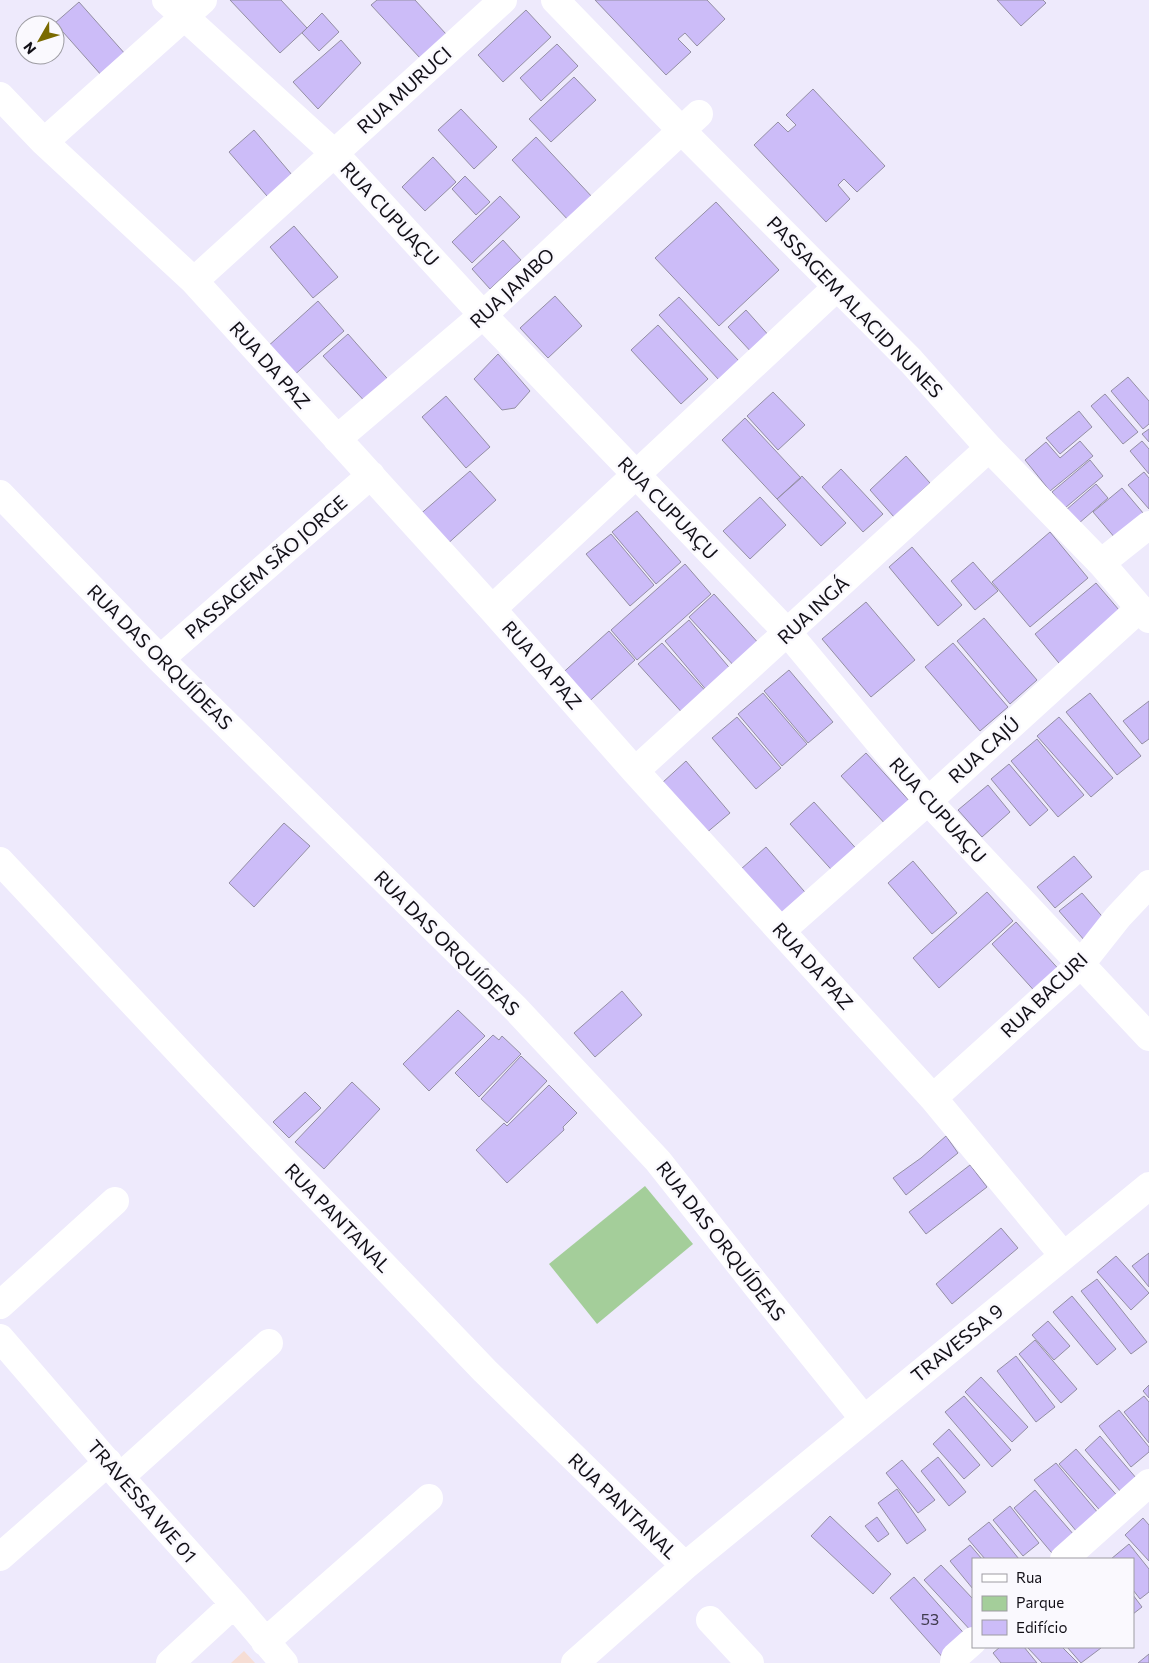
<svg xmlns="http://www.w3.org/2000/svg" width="1149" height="1663" font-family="Commissioner,sans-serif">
	<rect width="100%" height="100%" fill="#eeeafc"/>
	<path fill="#f6ddd4" d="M244,1651l11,12h-24z"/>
	<path fill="#a4ce9a" d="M645,1186l48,58 -96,80 -48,-60z"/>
	<path fill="#ccbcf8" stroke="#948fa4" d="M230,0h51l26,28 -27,25z
		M377,0h38l31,34 -26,24 -49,-53z
		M595,0h112l18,19 -28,27 -12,-13 -7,6 13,13 -25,23z
		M997,0h46l3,3 -25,23z
		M79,2l47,53 -24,21 -47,-53z
		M526,10l25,27 -48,45 -25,-27z
		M322,13l17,19 -20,19 -17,-18z
		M341,40l20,23 -43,46 -25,-27z
		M557,44l21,22 -37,35 -21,-23z
		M574,77l22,23 -45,42 -22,-23z
		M813,89l72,77 -28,26 -13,-13 -6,6 12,14 -24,23 -72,-77 24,-23 10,10 8,-7 -10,-10z
		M461,109l36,38 -23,22 -36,-39z
		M254,130l44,52 -25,21 -44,-51z
		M536,137l58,62 -24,23 -58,-62z
		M433,157l23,25 -31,29 -23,-24z
		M465,176l25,26 -14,13 -24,-26z
		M500,196l20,21 -48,46 -20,-21z
		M716,202l63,68 -60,56 -64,-68z
		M294,226l44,51 -25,21 -43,-51z
		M503,240l18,20 -31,29 -18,-20z
		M555,296l27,30 -34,32 -28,-30z
		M679,297l60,64 -20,19 -60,-65z
		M318,301l26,30 -52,46 -26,-29z
		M746,310l25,28 -17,17 -26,-28z
		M658,325l50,54 -27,25 -50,-54z
		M348,334l45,51 -24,21 -46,-50z
		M498,354l32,37 -15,17 -13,2 -28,-31z
		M1128,377l21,24v23l-6,5 -32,-38z
		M773,392l32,33 -27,25 -31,-34z
		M1105,394l33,38 -15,12 -32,-38z
		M446,396l44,51 -24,21 -44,-51z
		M1079,411l13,16 -32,27 -14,-16z
		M745,418l56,60 -24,21 -55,-59z
		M1149,429v13l-7,-8z
		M1080,441l13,15 -43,35 -25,-31 21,-18 14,16z
		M1142,441l7,8v25l-19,-23z
		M906,456l24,27 -36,34 -24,-27z
		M1090,460l13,16 -38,32 -13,-16z
		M841,469l42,45 -20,18 -41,-45z
		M470,471l26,29 -52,47 -27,-30z
		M1144,472l5,6v31l-21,-24z
		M802,476l44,47 -25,23 -44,-47z
		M1096,484l12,14 -30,26 -12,-14z
		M1122,488l27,32 -28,25 -28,-33z
		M760,497l26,28 -36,34 -27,-28z
		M637,511l44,51 -25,22 -44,-52z
		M1050,532l38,46 -58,49 -38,-45z
		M611,534l43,51 -24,21 -44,-52z
		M912,547l50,58 -24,21 -49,-59z
		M973,562l25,29 -23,19 -24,-29z
		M685,564l26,30 -74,66 -26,-30z
		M1096,583l29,34 -62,51 -28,-34z
		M714,594l47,52 -25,22 -47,-51z
		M866,602l49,58 -44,37 -49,-58z
		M984,618l53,62 -27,24 -53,-63z
		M689,620l44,52 -25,20 -43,-51z
		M609,631l26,29 -52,47 -26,-29z
		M662,643l48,53 -24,21 -48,-53z
		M953,643l55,64 -28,24 -55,-64z
		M789,670l44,52 -25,21 -44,-52z
		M763,693l44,51 -25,22 -44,-52z
		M1090,693l51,63 -24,19 -51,-63z
		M1149,701v38l-7,5 -19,-23z
		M737,717l44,51 -25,21 -44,-51z
		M1059,717l54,61 -22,19 -54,-61z
		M1037,739l47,56 -26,22 -47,-56z
		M866,753l47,52 -25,22 -47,-51z
		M686,761l44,52 -25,21 -43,-51z
		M1009,764l39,46 -18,16 -39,-47z
		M988,785l22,27 -28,25 -24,-27z
		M814,802l48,53 -24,22 -48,-53z
		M284,823l26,23 -56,61 -25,-24z
		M766,847l44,51 -23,21 -46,-50z
		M1074,856l18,21 -37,31 -18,-21z
		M913,861l44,52 -25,21 -44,-51z
		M987,892l26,29 -74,67 -26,-30z
		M1082,893l25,29 -22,19 -26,-30z
		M1016,922l47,52 -24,22 -47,-52z
		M622,991l20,24 -47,42 -21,-24z
		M458,1010l27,26 -56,55 -26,-27z
		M493,1035l6,5 3,-4 19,18 -42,43 -24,-24z
		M521,1056l26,25 -40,42 -26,-24z
		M352,1082l28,27 -56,60 -29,-27z
		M549,1085l28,28 -14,14 1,3 -57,53 -31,-33 28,-27 3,3z
		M305,1092l16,16 -32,30 -16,-16z
		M946,1136l12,17 -52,42 -13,-17 28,-20z
		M970,1165l17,22 -61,47 -17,-22z
		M1001,1228l17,20 -66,56 -16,-20z
		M1149,1253v34l-17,-21z
		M1116,1256l33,37 -18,17 -34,-38z
		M1097,1279l50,63 -16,12 -50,-63z
		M1072,1296l44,53 -19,16 -44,-53z
		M1048,1321l22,25 -16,14 -22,-25z
		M1035,1340l42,49 -16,14 -42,-49z
		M1016,1356l39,51 -19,15 -39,-51z
		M981,1377l47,50 -16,15 -47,-50z
		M1149,1385v13l-6,-7z
		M964,1396l47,54 -19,17 -47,-55z
		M1144,1396l5,6v41l-25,-31z
		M1119,1410l30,37v5l-18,15 -32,-41z
		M949,1429l31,36 -16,14 -31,-35z
		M1100,1436l37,43 -16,13 -36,-42z
		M1076,1449l45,51 -17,15 -45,-51z
		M938,1457l28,35 -17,14 -28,-35z
		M902,1460l33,40 -17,13 -32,-40z
		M1056,1463l48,57 -22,18 -48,-58z
		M897,1489l29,41 -19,14 -29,-41z
		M1035,1490l46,53 -24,16 -43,-51z
		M1010,1506l29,37 -16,13 -30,-36z
		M830,1516l61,58 -18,20 -62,-58z
		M877,1517l12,17 -11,8 -13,-16z
		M1143,1518l6,7v36l-24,-26z
		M989,1522l30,37h-34l-17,-20z
		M1129,1544l20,25v23l-9,7 -7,-9v-31h-22z
		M970,1545l12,14h-9v30l-23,-28z
		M941,1565l32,34v34l-49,-53z
		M914,1577l55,62 -24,21 -55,-62z
		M1133,1595l9,12 -9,7z
		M1000,1647h24l13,16h-36l-8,-10z
		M1027,1647h35l16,16h-36z
		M1067,1647h34v1l-20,15z
		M1149,1654v9h-11z"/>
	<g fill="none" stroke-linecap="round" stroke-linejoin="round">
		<path stroke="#fff" stroke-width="28" d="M166,0l168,153 149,162 305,318 140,168 221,236
			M555,0l126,130 230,231 78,87 112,115 48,56
			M0,96l44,46 150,139 298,328 143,162 298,327 130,157
			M44,142l159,-142
			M194,281l309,-281
			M337,439l146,-124 216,-201
			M0,494l160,165 356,350 142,152 98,124 108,134
			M1101,563l48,-38
			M492,609l345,-322
			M160,659l211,-184
			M635,771l354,-323
			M0,861l198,211 287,299 200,195
			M781,931l147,-130 212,-193
			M933,1098l147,-133 38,-48 31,-33
			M0,1305l115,-104
			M0,1338l120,139 114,127 50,59
			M120,1477l149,-134
			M0,1557l108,-95
			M1064,1559l85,-76
			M710,1620l40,43
			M265,1642l164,-144
			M170,1663l64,-59
			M575,1663l110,-97 464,-380
			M954,1663l1,-6 18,-16"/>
	</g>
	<g text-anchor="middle" stroke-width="5" stroke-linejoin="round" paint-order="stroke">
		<g font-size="16" fill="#403b4f">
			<text x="930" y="1625">53</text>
		</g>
		<g font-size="19" fill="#121017" stroke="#faf9fe">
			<text transform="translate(404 90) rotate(-42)" y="7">RUA MURUCI</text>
			<text transform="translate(390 214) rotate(47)" y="7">RUA CUPUAÇU</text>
			<text transform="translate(512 288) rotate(-43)" y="7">RUA JAMBO</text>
			<text transform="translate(855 307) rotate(46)" y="7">PASSAGEM ALACID NUNES</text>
			<text transform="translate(270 365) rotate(48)" y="7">RUA DA PAZ</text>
			<text transform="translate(668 508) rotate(46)" y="7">RUA CUPUAÇU</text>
			<text transform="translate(266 567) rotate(-41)" y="7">PASSAGEM SÃO JORGE</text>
			<text transform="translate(813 610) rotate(-43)" y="7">RUA INGÁ</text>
			<text transform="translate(160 657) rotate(45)" y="7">RUA DAS ORQUÍDEAS</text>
			<text transform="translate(542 665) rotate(49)" y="7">RUA DA PAZ</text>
			<text transform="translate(984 750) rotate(-42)" y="7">RUA CAJÚ</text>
			<text transform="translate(938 810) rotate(48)" y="7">RUA CUPUAÇU</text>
			<text transform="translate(447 943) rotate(45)" y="7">RUA DAS ORQUÍDEAS</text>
			<text transform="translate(813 966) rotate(48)" y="7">RUA DA PAZ</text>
			<text transform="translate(1044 995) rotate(-44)" y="7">RUA BACURI</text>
			<text transform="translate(338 1218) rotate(46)" y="7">RUA PANTANAL</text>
			<text transform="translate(721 1241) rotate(52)" y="7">RUA DAS ORQUÍDEAS</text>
			<text transform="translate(957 1343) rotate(-39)" y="7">TRAVESSA 9</text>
			<text transform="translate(142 1501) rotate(49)" y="7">TRAVESSA WE 01</text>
			<text transform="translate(623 1506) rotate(44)" y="7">RUA PANTANAL</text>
		</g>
	</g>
	<rect x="972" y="1558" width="162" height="90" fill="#faf9fe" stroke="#9d9ca2"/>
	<rect x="982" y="1574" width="25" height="8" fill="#ffffff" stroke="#9d9ca2"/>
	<text x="1016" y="1583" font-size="15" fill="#121017">Rua</text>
	<rect x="982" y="1596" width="25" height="15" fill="#a4ce9a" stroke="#9d9ca2"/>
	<text x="1016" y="1608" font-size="15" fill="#121017">Parque</text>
	<rect x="982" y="1620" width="25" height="15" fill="#ccbcf8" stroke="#9d9ca2"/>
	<text x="1016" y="1633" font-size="15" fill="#121017">Edifício</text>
	<g transform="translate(40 40) rotate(231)"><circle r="24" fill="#faf9fe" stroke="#9d9ca2"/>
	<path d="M0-4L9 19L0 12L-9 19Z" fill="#7a6a00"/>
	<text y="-8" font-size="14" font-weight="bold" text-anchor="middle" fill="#121017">N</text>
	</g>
</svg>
